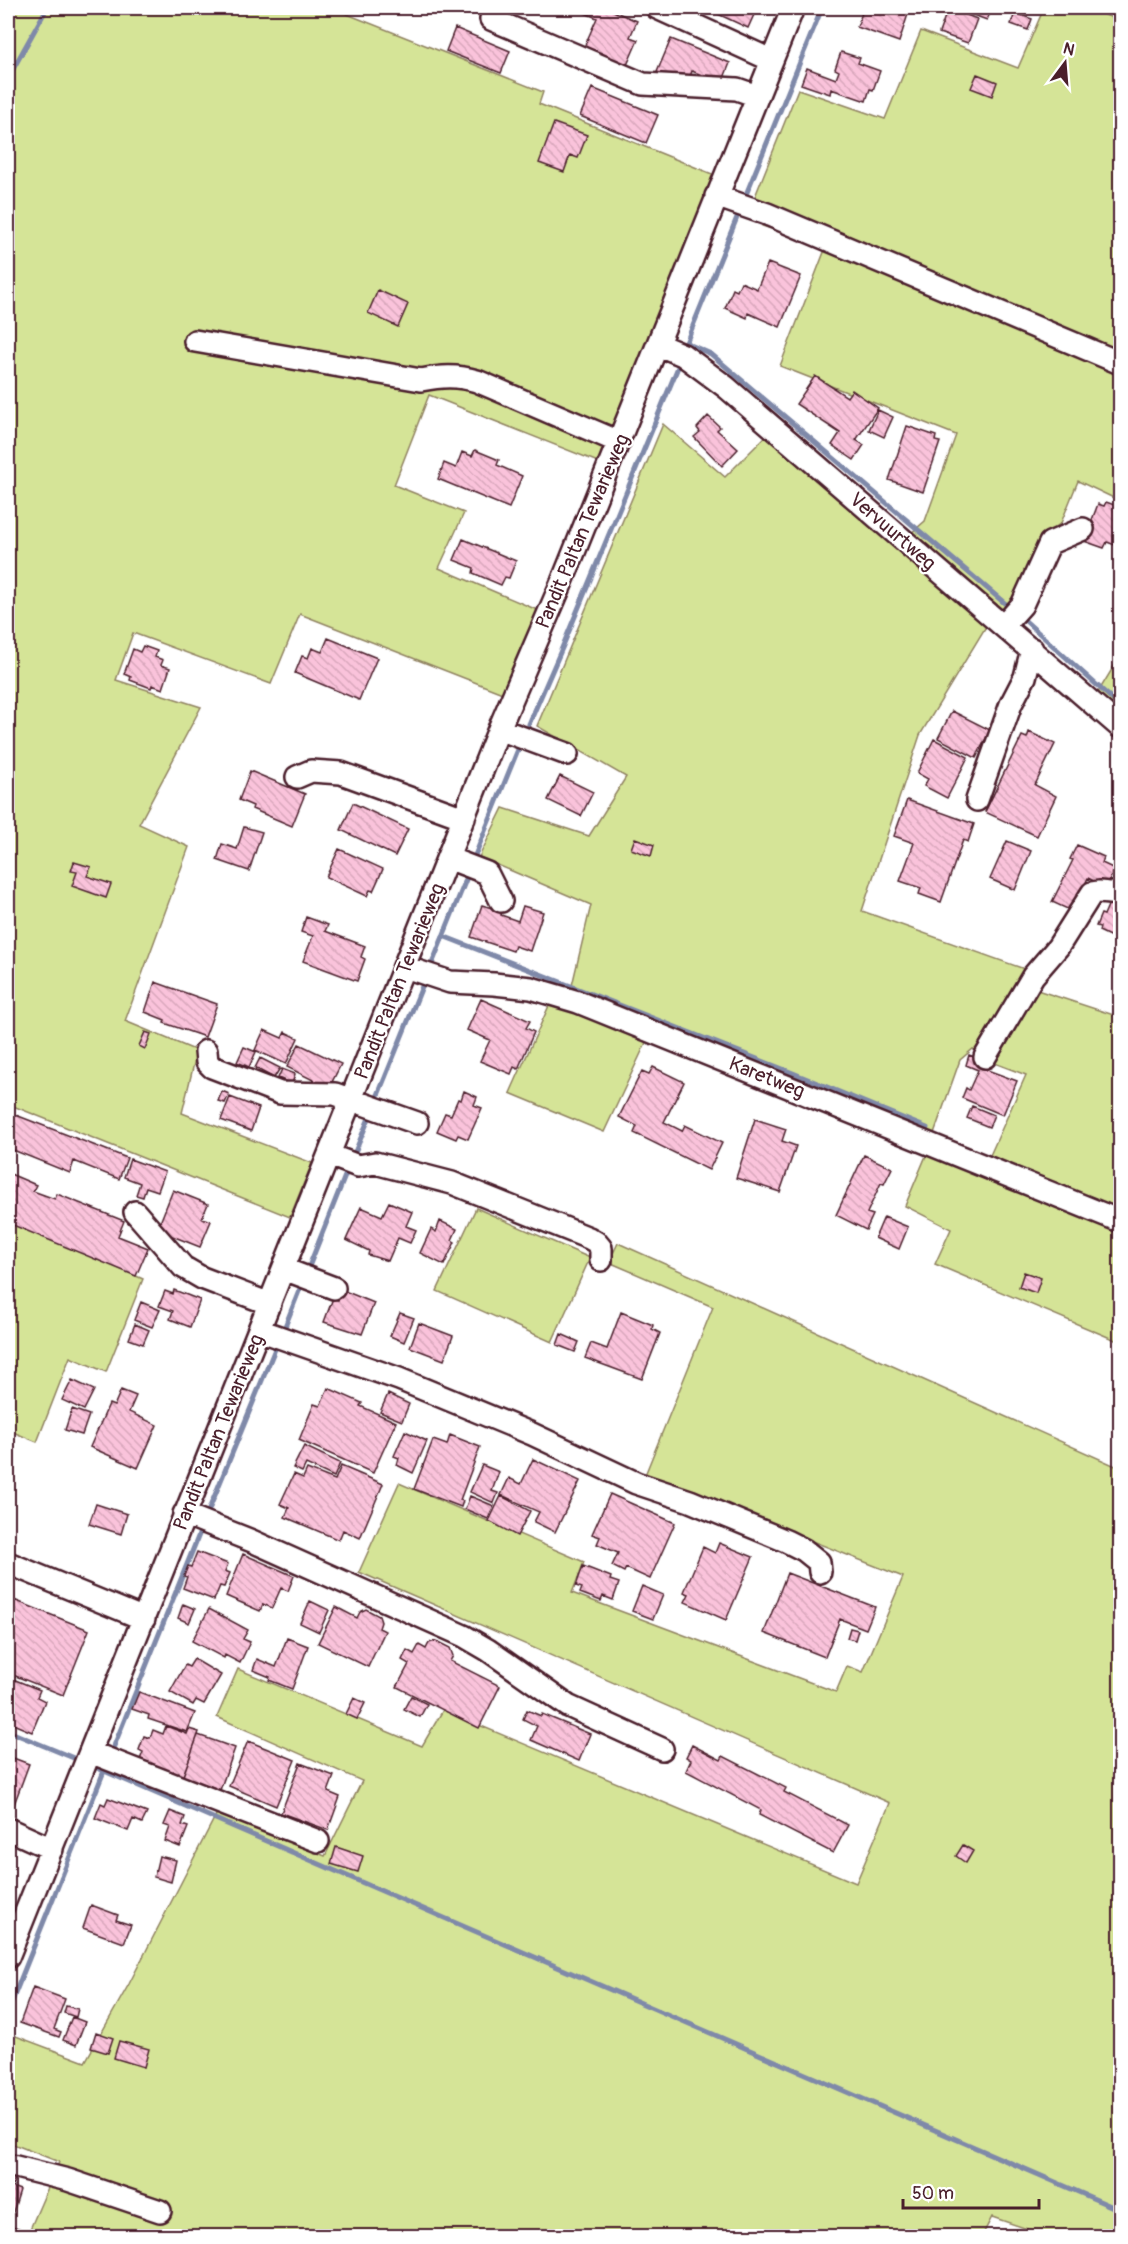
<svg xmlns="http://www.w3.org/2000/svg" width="1128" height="2244" font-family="Pangolin,sans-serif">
	<defs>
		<pattern id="building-back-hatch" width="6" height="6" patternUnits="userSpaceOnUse" patternTransform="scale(1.5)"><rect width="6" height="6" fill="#fac3db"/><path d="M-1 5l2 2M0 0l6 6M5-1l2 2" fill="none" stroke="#d8a7bc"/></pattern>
	</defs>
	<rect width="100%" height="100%" fill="#fff"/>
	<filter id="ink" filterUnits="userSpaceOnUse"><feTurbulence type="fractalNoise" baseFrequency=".0167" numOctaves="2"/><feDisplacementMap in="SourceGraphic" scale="12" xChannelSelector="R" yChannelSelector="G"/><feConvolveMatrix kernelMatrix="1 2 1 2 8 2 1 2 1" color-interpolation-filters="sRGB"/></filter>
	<g filter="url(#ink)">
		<path fill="#d5e497" stroke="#908261" stroke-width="1.5" d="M8,8h324l211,84 -4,12 178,72 -114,288 -174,-69 -35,90 70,28 -25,55 103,44 -37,82 -205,-80 -29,70 -138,-51 -17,47 85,27 -62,117 50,23 -64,174 72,30 -15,62 130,50 -22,54 -282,-113z
			M1044,8h44l32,13v480l-42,-20 -17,42 -16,12 -29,65 -16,12 -90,-78 15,-13 31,-86 -176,-69 46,-119 -64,-21 -10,-22 46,-115 87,30 36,-88 97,37z
			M663,424l62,53 45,-45 220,188 -70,115 -58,176 168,60 -49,82 -8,-4 -13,11 -28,79 -362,-145 21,-89 -112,-48 24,-49 86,28 37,-59 -89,-51z
			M1120,656v59l-23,-21z
			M1034,989l86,28v197l-133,-52 39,-87 -34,-13z
			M552,999l98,35 -46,98 -94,-39z
			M928,1151l192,75v116l-185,-78 16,-35 -46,-23z
			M476,1208l114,50 -38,84 -115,-51z
			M8,1220l135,59 -37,93 -36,-15 -33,85 -29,-12z
			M618,1243l502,225v768h-72l-56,-19 -10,19h-955l32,-74 -51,-20v-109l77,29 44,-78 89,-173 107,45 37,-75 -145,-64 21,-48 184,77 21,-36 413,173 34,-80 -531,-231 40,-89 185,79 -12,31 264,99 11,-26 16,6 40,-95 -258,-102 68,-168 -104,-45z"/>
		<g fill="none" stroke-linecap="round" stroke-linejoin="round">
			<path stroke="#7f89a9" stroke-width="5" d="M8,78l39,-70
				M745,197l77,-189
				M738,215l-52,128 25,11 297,252
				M1021,617l99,89
				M529,724l33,-76 116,-281
				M474,858l45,-111
				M443,936l350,137 134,55
				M432,964l37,-92
				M376,1100l47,-116
				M355,1152l17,-41
				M308,1269l39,-98
				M284,1329l17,-43
				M208,1512l69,-168
				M8,1731l68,28
				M114,1746l88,-219
				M95,1767l1025,443
				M8,2011l96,-240"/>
		</g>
		<path fill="url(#building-back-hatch)" stroke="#4a1f2b" stroke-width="1.5" d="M587,8h19l31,13 -7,16 8,3 -11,25 -43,-18 13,-29 -12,-5z
			M695,8h62l-9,20 -43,-20 -2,3z
			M873,8h37l-11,34 -42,-15 6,-17 8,3z
			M948,8l29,11 -9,24 -29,-10z
			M954,8h38l-5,12z
			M1016,8h13l-2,7 -12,-4z
			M1015,13l17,6 -4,11 -17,-6z
			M455,28l55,23 -9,22 -55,-22z
			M671,39l59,24 -8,20 -30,-12 -5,13 -30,-12z
			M841,52l19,6 -2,5 22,8 -7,19 -3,-1 -4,12 -35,-12 -1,5 -29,-10 6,-16 29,11 3,-8 -4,-2z
			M977,74l20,8 -5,14 -21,-8z
			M592,88l66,27 -12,28 -66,-27z
			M554,123l33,12 -9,23 -8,-3 -6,17 -25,-9z
			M768,263l33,13 -21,51 -32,-14 -1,5 -22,-10 8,-19 4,2 4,-9 16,7z
			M378,290l30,14 -10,23 -30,-14z
			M815,376l32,21 5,-7 26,18 -22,32 8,5 -10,15 -22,-15 8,-12 -44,-29z
			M878,410l15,7 -9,20 -15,-7z
			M708,416l12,11 -3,3 21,19 -16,17 -28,-29 6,-5 -3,-4z
			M907,426l29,10 -1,5 5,1 -17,50 -34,-12z
			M475,450l24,10 -2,5 25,11 -13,32 -71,-29 6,-16 12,5 6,-16 10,4z
			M1106,502l14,5v40l-13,-5 -3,6 -20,-7 14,-37 6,2z
			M463,539l53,22 -7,17 -4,-1 -4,8 -28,-12 1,-5 -20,-8z
			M328,638l49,20 -18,42 -64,-27 7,-17 6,2 4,-10 10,4z
			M143,646l14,5 -2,6 8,3 -2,5 9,3 -7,21 -11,-4 -1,3 -21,-8 1,-3 -7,-3 9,-25 7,3z
			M952,711l38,19 -14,28 -38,-20z
			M1029,732l26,12 -20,41 21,11 -19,40 -52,-24 37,-76 5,2z
			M934,739l34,18 -21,41 -23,-12 4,-7 -11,-6z
			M250,771l55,23 -13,32 -40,-17 1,-3 -14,-6z
			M560,776l33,16 -12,24 -33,-16z
			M907,800l67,24 -6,18 -5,-2 -22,62 -22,-8 2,-6 -21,-7 14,-38 -20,-7z
			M353,803l55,26 -13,27 -54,-26z
			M244,827l18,5 -13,39 -32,-11 5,-16 15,5z
			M635,838l19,7 -3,11 -20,-7z
			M1007,841l24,10 -16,39 -25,-11z
			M1077,845l27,12 -2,6 13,6 -9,18 -18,-9 -16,33 -20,-9 21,-42 -3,-1z
			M339,849l44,20 -10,22 -3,-1 -3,6 -41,-19z
			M74,862l17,5 -4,9 24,8 -5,14 -34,-12 5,-14 -6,-1z
			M1110,901l10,5v35l-21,-10 1,-4 -4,-1 5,-12 3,1z
			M482,905l20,6 -1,4 17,6 5,-15 20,6 -13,39 -15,-5 -2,5 -42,-14z
			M306,917l22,8 -3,6 40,15 -4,11 4,2 -8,22 -54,-20 10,-25 -12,-4z
			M155,982l62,22 -12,33 -41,-14 1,-3 -20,-8z
			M481,999l49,22 -4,7 8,4 -16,37 -4,-2 -3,7 -31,-13 10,-21 -23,-10z
			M264,1030l18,8 3,-6 13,6 -12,26 -31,-14z
			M145,1032l6,2 -6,15 -6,-3z
			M299,1044l42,20 -12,24 -42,-21z
			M244,1047l12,5 -7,15 -12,-5z
			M969,1055l16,6 -3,7 35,13 -14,34 -41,-17 4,-10 3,2 9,-20 -12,-5z
			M260,1058l20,10 -6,10 -19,-10z
			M653,1067l31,15 -20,40 18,9 3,-6 37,18 -13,27 -75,-37 3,-7 -18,-9 23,-46 7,3z
			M282,1069l13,5 -3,10 -14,-6z
			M222,1091l7,3 -4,9 -7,-2z
			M464,1091l13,6 -3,8 8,3 -14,31 -10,-4 -2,4 -19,-8 8,-18 6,2 7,-16 3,1z
			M230,1097l29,11 -8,23 -30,-11z
			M972,1106l22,9 -5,12 -22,-9z
			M8,1112l119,46 -8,21 -45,-18 -4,12 -62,-25z
			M755,1119l31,10 -4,12 14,5 -16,46 -44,-14z
			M864,1155l28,13 -8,16 -3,-1 -14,30 6,2 -7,15 -30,-15z
			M130,1159l35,13 -7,19 -12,-4 -3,10 -7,-2 4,-12 -16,-6z
			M8,1173l28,12 -3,6 22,8 2,-5 67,27 -6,15 30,12 -12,28 -128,-53z
			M173,1190l35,14 -6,14 9,3 -11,26 -43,-17z
			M389,1202l23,10 -6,14 10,4 -6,13 -12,-5 -10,23 -20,-6 1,-4 -23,-11 15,-33 21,9z
			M884,1217l24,10 -9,22 -24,-11z
			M440,1221l17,8 -5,11 3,2 -11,23 -24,-12 11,-24 5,3z
			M1024,1272l17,6 -5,15 -17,-6z
			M174,1290l26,10 -10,27 -20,-8 3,-8 -14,-5 6,-15 8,3z
			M342,1290l32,13 -12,31 -38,-12 9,-24 5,2z
			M141,1302l19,8 -8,17 -18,-7z
			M621,1312l32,13 -1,4 8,4 -18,46 -57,-21 6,-15 16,6z
			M400,1313l14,5 -10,24 -14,-6z
			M419,1323l34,13 -9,24 -34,-13z
			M135,1324l14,6 -6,14 -14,-5z
			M561,1334l18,8 -4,10 -18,-7z
			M72,1380l22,10 -10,20 -22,-10z
			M328,1388l34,15 -2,3 36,16 -23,51 -74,-33 15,-36 6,2z
			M121,1390l15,6 -7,16 28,13 -19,43 -48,-21 19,-43 5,2z
			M388,1394l21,10 -7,17 -22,-9z
			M72,1409l17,6 -7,20 -17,-5z
			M405,1431l22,10 -14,32 -16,-8 2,-7 -5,-2z
			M450,1435l30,12 -20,53 3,1 -2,6 -47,-18 19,-49 14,5z
			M304,1446l36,17 -6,14 -28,-13 -4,8 -9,-4z
			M533,1459l47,22 -25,51 -21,-10 5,-10 -38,-17 8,-17 12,6z
			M482,1465l17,7 -7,19 6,2 -4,10 -24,-11z
			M341,1466l42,18 -23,54 -17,-8 -4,10 -54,-23 4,-9 -9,-4 14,-30 9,4 4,-9 28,11z
			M610,1494l65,29 -25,56 -24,-11 -2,4 -12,-6 6,-13 -21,-9 3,-7 -8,-3z
			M470,1496l24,10 -6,13 -23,-10z
			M501,1496l29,15 -13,25 -28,-15z
			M96,1504l31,10 -6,20 -32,-10z
			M719,1543l34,14 -27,63 -41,-18 4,-8 -5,-2 19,-45 12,6z
			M197,1552l31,12 -3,7 5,2 -6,14 -4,-1 -6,14 -31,-12 4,-11 -3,-1 4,-10 3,1z
			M243,1554l51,22 -6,15 -7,-3 -9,20 -9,-4 -3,7 -34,-15z
			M583,1566l28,11 -1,3 9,3 -6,17 -10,-4 -2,5 -21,-8 2,-5 -6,-2z
			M787,1573l88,34 -9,22 -26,-10 -15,38 -61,-24z
			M642,1586l21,9 -10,24 -21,-8z
			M14,1600l75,30 -26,65 -55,-22v-57z
			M310,1601l19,9 -10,22 -19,-9z
			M183,1604l12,5 -6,14 -11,-5z
			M336,1607l21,11 3,-6 6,-3 13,7 2,6 -2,6 6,3 -17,36 -50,-24z
			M209,1609l39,21 -5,9 7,3 -10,21 -15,-8 -1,3 -32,-17z
			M850,1628l8,2 -3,10 -8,-2z
			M287,1638l21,8 -16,43 -23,-9 1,-3 -17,-7 4,-11 19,8z
			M436,1641l14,7 3,8 -3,5 50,25 -21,42 -82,-41 12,-23 -7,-4 5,-10 7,4 5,-9 7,4 3,-6z
			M194,1659l27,16 -17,29 -8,-4 -3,5 -23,-13 15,-27 4,2z
			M8,1677l32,13 -3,7 8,4 -13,31 -24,-10z
			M139,1692l56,21 -8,19 -39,-13 1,-4 -17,-6z
			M411,1696l16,8 -7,13 -16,-8z
			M354,1698l11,5 -8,16 -11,-5z
			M527,1710l14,6 1,-2 48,20 -11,27 -48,-21 6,-14 -14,-7z
			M166,1726l21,8 2,-5 10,3 -18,49 -43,-16 5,-13 -4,-2 5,-14 6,2 3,-8 10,4z
			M198,1735l37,13 -15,42 -37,-14z
			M248,1741l47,19 -19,46 -47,-20z
			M692,1745l29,15 2,-4 63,32 -2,4 64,33 -15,28 -74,-38 2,-5 -75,-39 5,-11 -5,-3z
			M8,1756l21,8 -16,43 -5,-2z
			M300,1763l34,13 -6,16 12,5 -12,33 -47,-17z
			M108,1798l39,15 -5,10 -9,-4 -5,12 -33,-13 6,-15 4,2z
			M170,1811l15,6 -3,8 6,2 -8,20 -15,-6 5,-14 -6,-2z
			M963,1845l10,6 -7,12 -10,-7z
			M336,1847l27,9 -5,16 -27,-8z
			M159,1856l17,4 -5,22 -17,-5z
			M91,1905l27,10 -2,5 15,5 -7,18 -41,-15z
			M33,1987l32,12 -11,30 7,3 -2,5 -39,-14z
			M66,2006l12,3 -2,8 -12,-4z
			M72,2017l13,5 -9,23 -13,-5z
			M96,2032l17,6 -5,15 -17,-5z
			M119,2041l30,8 -5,18 -30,-9z
			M8,2172l8,3 -4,12 8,3 -11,35 15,5 -2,6h-14z"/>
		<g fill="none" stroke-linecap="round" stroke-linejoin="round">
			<defs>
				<path id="minor" d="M657,8l114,52
					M491,19l152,65 94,5 20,7
					M716,196l51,18 353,149
					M195,341l226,39c20,-4 36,-5 56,1l142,61
					M659,345l24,10 43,32 394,340
					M1004,625l18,-20 28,-62 33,-14
					M499,729l68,25
					M297,777l14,-6 30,2 123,45
					M977,800l34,-96 14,-27 7,-28
					M448,858l39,15 14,28
					M405,967l45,15 44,2 37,4 47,14 542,219
					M206,1051l1,11 5,5 68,26 55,1 82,29
					M985,1057l48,-81 25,-29 34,-54 7,-1 21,2
					M329,1155l29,11 17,-3 77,20 137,55 7,4 5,6v12
					M135,1212l48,55 19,11 68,26
					M284,1269l50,19
					M259,1330l140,49 133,55 104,49 54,18 96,40 18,9 15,12 1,10
					M184,1514l68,27 212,95 24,14 80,56 94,43
					M8,1563l136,56
					M90,1752l228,89
					M8,1829l44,20
					M8,1957l491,-1228 63,-147 231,-574
					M8,2165l60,15 92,31"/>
			</defs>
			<use href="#minor" stroke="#4a1f2b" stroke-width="26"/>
			<use href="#minor" stroke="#fff" stroke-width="21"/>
		</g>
	</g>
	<g text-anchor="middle" stroke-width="4.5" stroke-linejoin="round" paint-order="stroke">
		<g font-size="20" fill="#4a1f2b" stroke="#fff">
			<text transform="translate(582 531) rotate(-67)" y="7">Pandit Paltan Tewarieweg</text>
			<text transform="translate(893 531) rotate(41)" y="7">Vervuurtweg</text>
			<text transform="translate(399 981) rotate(-68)" y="7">Pandit Paltan Tewarieweg</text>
			<text transform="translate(767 1077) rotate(22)" y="7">Karetweg</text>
			<text transform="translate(218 1432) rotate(-68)" y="7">Pandit Paltan Tewarieweg</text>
		</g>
	</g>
	<rect width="1128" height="2244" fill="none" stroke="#fff" stroke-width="30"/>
	<rect x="15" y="15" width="1098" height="2214" fill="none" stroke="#4a1f2b" stroke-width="2" filter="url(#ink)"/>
	<g transform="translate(1065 63) rotate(16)" stroke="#ffffff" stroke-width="4.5" paint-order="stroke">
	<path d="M0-4.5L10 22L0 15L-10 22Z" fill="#4a1f2b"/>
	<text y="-9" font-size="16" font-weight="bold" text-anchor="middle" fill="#4a1f2b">N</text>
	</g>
	<path d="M903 2199v9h136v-9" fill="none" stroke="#4a1f2b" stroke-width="3"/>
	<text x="912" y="2199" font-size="18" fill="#4a1f2b" stroke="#ffffff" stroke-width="4.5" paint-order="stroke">50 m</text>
</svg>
